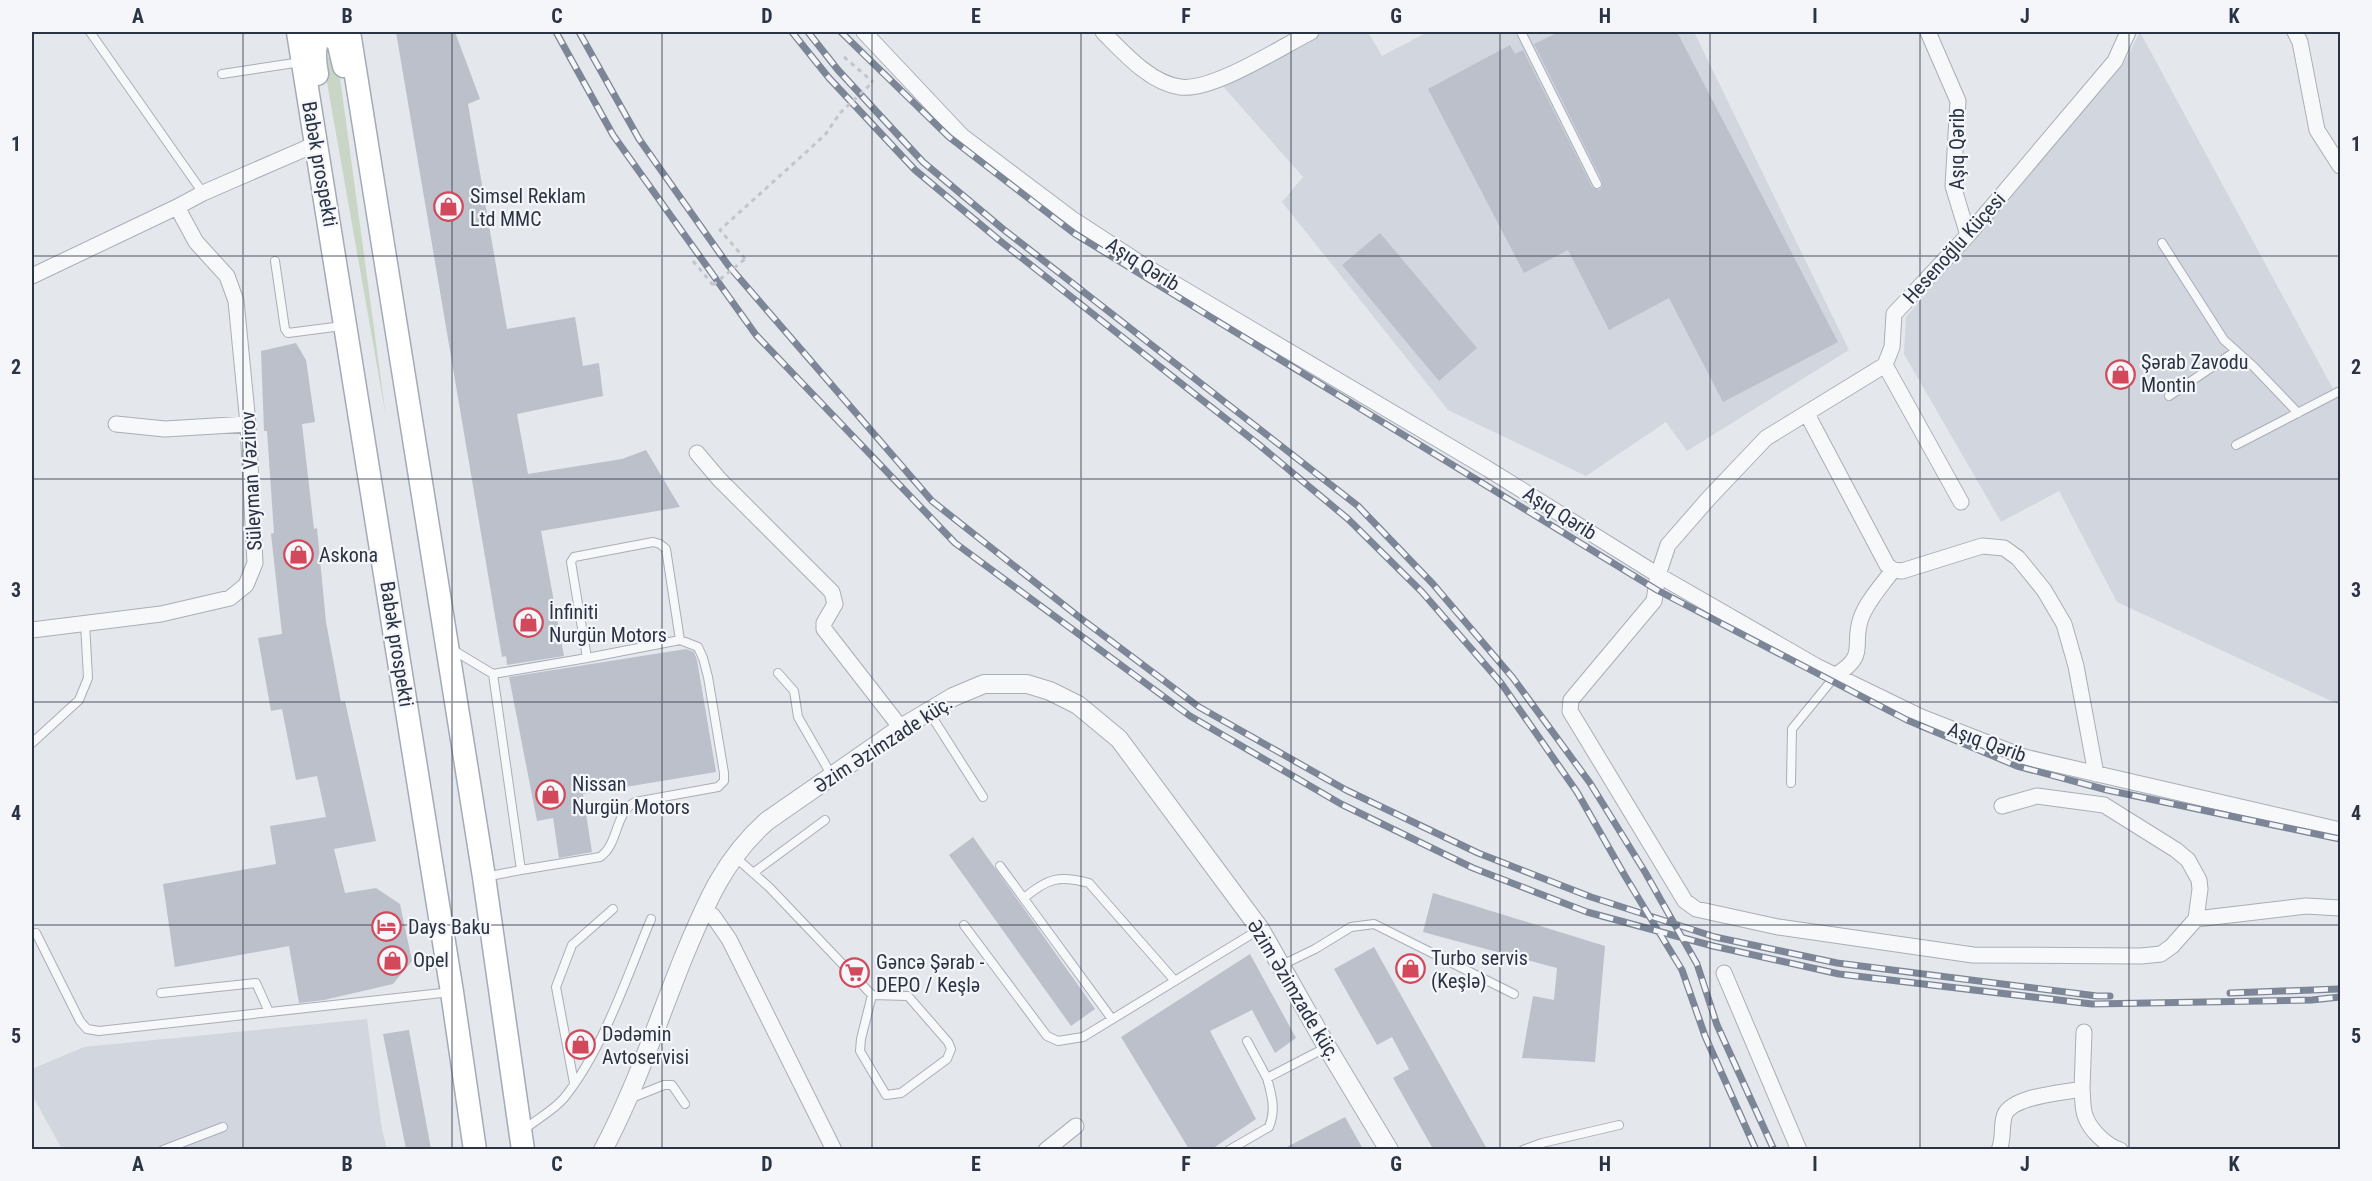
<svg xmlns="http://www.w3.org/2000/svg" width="2372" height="1181" font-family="'Roboto Condensed',sans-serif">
	<rect width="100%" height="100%" fill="#e4e7ec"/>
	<path fill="#d2d6de" d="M1323,32h45l14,24 46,-24h266l155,318 -162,101 -21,-29 -80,54 -138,-66 -166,-208 21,-25 -81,-92z
		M2140,32l200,370v303l-223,-103 -58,-111 -58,31 -97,-168 2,-37 217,-252z
		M367,1019l15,111 5,19h-325l-30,-54v-26l52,-22z"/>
	<path fill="#c9d6c5" d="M330,56l8,7 48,354 -61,-346 1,-12z"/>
	<path fill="#bbc0ca" d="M396,32h59l25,67 -12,5 39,225 68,-12 8,49 16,-3 4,33 -86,18 11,60 94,-15 24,-9 34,57 -139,24 23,125 -57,9 -1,-9 -4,1z
		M1559,32h118l161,310 -115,60 -54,-104 -60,32 -41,-80 -44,23 -96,-184 82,-44 5,9 8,-4 69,137 7,3 3,-3v-6l-68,-137z
		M1380,233l97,115 -38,33 -97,-116z
		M296,343l10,17 9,62 -13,2 12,105 3,-1 9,94 15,80 4,-1 31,140 -42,8 11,44 31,-5 24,16 12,57 -19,23 -69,16 -25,3 -10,-57 -114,21 -12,-83 113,-20 -6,-38 56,-9 -9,-41 -21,4 -14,-71 -11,2 -13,-73 24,-4 -11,-100 3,-1 -7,-102h-3l-3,-80z
		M686,649l8,3 3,8 19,112 -133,22 9,58 -33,6 -6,-40 -16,3 -28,-144z
		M973,837l122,172 -24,17 -122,-171z
		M1433,893l172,53 -10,116 -73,-4 11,-62 21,4 3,-32 -134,-36z
		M1374,947l113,202h-54l-40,-71 16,-9 -17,-32 -15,8 -43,-76z
		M1250,954l46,84 -21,15 -23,-43 -42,21 46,88 -44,30h-23l-68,-112z
		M409,1030l22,119h-25l-23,-115z
		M1345,1117l18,32h-80z"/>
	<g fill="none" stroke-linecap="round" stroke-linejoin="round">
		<defs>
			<path id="service" d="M90,32l113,161
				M1521,32l76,152
				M222,74l79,-12
				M2162,243l62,97 30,27 44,46
				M275,261l10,68 3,4 54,-7
				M2169,396l67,-45
				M2236,445l104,-54
				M453,650l40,24 28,196 -36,7
				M778,673l16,18 4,26 34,59
				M493,674l94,-16
				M929,712l54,85
				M32,743l47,-43 9,-22 -3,-55
				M1791,783l1,-54 44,-54
				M734,856l35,31 103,108 36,1 40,46 3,7 -4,10 -46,34 -15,2 -26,-44 1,-12 11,-44
				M1000,866l112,153
				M521,870l79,-13c19,-13 14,-43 35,-55l83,-15 6,-6v-8l-16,-96 -5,-19 -5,-11 -18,-7 -93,18 -16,-96 3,-5 79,-15 7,2 6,5 14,91
				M753,873l72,-53
				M1024,898c24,-20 35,-23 65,-15l86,98
				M964,925l83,111 11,5 25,-4 177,-108
				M36,933l44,88 7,8 12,2 352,-39
				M1282,965l33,-16 36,-22 23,-3 140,70
				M161,993l95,-10 13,29
				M1247,1041l20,37 60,-31
				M574,1083l-18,-96 16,-42 41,-36
				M629,1099l35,-14h8l13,19
				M525,1129c12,-10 29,-19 39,-31 39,-48 63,-122 87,-179
				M163,1150l60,-23
				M1229,1150l40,-23c7,-17 3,-31 -2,-49
				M1523,1150l19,-7 77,-18"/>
			<path id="minor" d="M864,32l98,104 109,82 72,47 345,204 170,106 160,92 103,50 103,40 316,73
				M1103,32c20,20 47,51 77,55 32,5 101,-40 131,-55
				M1928,32l30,69 -5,85 15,49
				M2295,32l5,10 17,88 23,36
				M32,276l145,-69 26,-14 113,-49
				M1885,365l76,137
				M1807,414l80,151 6,5 9,1 80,-25 22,2 14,10 26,32 20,34 12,42 20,108
				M116,424l49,5 83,-5
				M697,453l22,26 113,113 3,12 -11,19v6l77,99
				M32,630l129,-16 69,-16 16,-13 9,-22 -7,-139 -12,-123 -9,-25 -31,-34 -19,-35
				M1836,675c33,-21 15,-29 25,-57 6,-17 22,-34 32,-48
				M2002,806l35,-10 67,9 72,45 12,10 11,20 1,9 -4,30 -24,27 -11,8 -20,2 -168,-1 -195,-28 -82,-18 -11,-8 -115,-190 1,-11 83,-99 4,-26 10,-30 41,-47 57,-60 119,-73 7,-18 2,-33 74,-79 147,-174 13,-29
				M703,910l10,6 16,23 105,211
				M2196,919l110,-13 34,2
				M1724,973l75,177
				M2082,1089l2,-57
				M1046,1150l30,-24
				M1999,1150c5,-11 2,-22 5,-33 5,-21 59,-24 78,-28 1,9 0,21 4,29 5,13 21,28 34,32"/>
			<path id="tertiary" d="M603,1150c33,-62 55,-130 81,-194 22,-53 40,-97 83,-135l134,-93 52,-31 31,-13h43l23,7 28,14 41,34 141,190 67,118 62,103"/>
			<path id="primary" d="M298,32l154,960 23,158
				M349,32l135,845 39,273
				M317,74c-3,-16 -6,-53 21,-33l6,25"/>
		</defs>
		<use href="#service" stroke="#a9aeb7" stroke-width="10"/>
		<use href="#minor" stroke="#a9aeb7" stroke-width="17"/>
		<use href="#tertiary" stroke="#a9aeb7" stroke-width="20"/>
		<use href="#primary" stroke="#a3abb8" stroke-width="25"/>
		<path stroke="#c2c5cb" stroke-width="3" stroke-dasharray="4.5 4.5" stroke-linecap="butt" d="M844,57l29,25
			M745,259l-25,-29 105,-95 15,-22
			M693,261l20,24"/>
		<use href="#service" stroke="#f7f8fa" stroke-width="8"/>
		<use href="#minor" stroke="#f7f8fa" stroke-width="15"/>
		<use href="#tertiary" stroke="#f7f8fa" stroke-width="18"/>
		<use href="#primary" stroke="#fff" stroke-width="22"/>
		<defs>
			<path id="rail" d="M556,32l57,103 143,200 199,208 235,173 151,88 132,64 114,44 126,34 126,28 253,30 220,-4 28,-3
				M579,32l60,107 89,126 204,236 147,116 120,90 147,83 132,63 113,44 124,40 122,26 260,33h13
				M792,32l37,46 86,92 84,70 259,204 90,75 74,73 79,91 76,109 48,84 57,94 23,66 51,114
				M808,32l30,38 85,92 80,67 355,277 75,78 80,94 77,105 55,89 52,92 20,61 57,125
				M841,32l108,105 126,97 582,356 250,130 110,46 90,24 233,49
				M2230,993l108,-4"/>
		</defs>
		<use href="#rail" stroke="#7d8696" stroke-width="7"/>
		<use href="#rail" stroke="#f4f6f9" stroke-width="4.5" stroke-dasharray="14" stroke-linecap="butt"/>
		<path stroke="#c2c5cb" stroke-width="3" stroke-dasharray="4.5 4.5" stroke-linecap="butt" d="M840,113l33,-31
			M713,285l32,-26"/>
	</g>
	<path fill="none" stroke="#2b3445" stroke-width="1.5" stroke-opacity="0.55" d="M243,32v1118M452,32v1118M662,32v1118M872,32v1118M1081,32v1118M1291,32v1118M1500,32v1118M1710,32v1118M1920,32v1118M2129,32v1118M32,256h2308M32,479h2308M32,702h2308M32,925h2308"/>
	<defs>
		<symbol id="shop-ring" viewBox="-11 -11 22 22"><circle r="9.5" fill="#f4f6f9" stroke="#d1495b" stroke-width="1.5"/><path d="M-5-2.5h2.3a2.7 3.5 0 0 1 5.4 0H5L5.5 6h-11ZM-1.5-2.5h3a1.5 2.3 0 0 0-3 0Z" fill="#d1495b"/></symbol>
		<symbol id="hotel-ring" viewBox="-11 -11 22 22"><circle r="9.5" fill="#f4f6f9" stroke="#d1495b" stroke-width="1.5"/><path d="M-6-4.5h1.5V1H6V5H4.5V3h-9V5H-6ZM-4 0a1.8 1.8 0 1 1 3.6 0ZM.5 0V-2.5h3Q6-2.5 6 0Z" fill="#d1495b"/></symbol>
		<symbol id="supermarket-ring" viewBox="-11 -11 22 22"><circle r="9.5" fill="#f4f6f9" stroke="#d1495b" stroke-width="1.5"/><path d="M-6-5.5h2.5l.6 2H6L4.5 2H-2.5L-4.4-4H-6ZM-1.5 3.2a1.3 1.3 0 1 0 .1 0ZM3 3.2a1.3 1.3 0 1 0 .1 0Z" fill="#d1495b"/></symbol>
	</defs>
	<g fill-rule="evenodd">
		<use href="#shop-ring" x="432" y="190" width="33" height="33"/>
		<use href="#shop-ring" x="2104" y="358" width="33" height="33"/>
		<use href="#shop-ring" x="282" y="538" width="33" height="33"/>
		<use href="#shop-ring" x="512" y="606" width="33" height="33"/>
		<use href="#shop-ring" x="534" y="778" width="33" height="33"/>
		<use href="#hotel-ring" x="370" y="910" width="33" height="33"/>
		<use href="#shop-ring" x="376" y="944" width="33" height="33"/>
		<use href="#shop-ring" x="1394" y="952" width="33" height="33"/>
		<use href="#supermarket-ring" x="838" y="956" width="33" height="33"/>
		<use href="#shop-ring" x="564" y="1028" width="33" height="33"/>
	</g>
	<g text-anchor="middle" stroke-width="4.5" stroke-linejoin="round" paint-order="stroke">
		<g font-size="20" fill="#2b3445" stroke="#f4f6f9">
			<text transform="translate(1957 149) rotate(-90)" y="7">Aşıq Qərib</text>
			<text transform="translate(320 164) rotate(80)" y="7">Babək prospekti</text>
			<text transform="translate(1954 248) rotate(-48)" y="7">Hesenoğlu Küçesi</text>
			<text transform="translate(1143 264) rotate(32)" y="7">Aşıq Qərib</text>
			<text transform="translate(251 481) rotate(-93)" y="7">Süleyman Vəzirov</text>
			<text transform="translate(1560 513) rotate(32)" y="7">Aşıq Qərib</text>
			<text transform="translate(397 644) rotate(81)" y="7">Babək prospekti</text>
			<text transform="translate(1987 742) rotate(20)" y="7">Aşıq Qərib</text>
			<text transform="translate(883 744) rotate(-33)" y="7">Əzim Əzimzade küç.</text>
			<text transform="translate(1294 990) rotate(59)" y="7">Əzim Əzimzade küç.</text>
		</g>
		<g font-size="20" fill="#2b3445" stroke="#f4f6f9" text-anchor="start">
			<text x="470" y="203">Simsel Reklam<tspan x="470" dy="23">Ltd MMC</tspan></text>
			<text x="2141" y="369">Şərab Zavodu<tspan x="2141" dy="23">Montin</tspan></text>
			<text x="319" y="562">Askona</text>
			<text x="549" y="619">İnfiniti<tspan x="549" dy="23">Nurgün Motors</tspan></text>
			<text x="572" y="791">Nissan<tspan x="572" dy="23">Nurgün Motors</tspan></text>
			<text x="408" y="934">Days Baku</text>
			<text x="1431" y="965">Turbo servis<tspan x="1431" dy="23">(Keşlə)</tspan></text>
			<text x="413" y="967">Opel</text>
			<text x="876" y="969">Gəncə Şərab -<tspan x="876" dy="23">DEPO / Keşlə</tspan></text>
			<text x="602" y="1041">Dədəmin<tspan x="602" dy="23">Avtoservisi</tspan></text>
		</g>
	</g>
	<rect width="2372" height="1181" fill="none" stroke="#f4f6f9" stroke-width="66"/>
	<rect x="33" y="33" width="2306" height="1115" fill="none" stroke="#2b3445" stroke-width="2"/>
	<g font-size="20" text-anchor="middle" font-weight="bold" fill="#2b3445">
		<text x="138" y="23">A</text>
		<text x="347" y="23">B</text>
		<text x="557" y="23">C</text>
		<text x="767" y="23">D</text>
		<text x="976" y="23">E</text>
		<text x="1186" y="23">F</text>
		<text x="1396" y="23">G</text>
		<text x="1605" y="23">H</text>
		<text x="1815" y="23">I</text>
		<text x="2025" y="23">J</text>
		<text x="2234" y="23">K</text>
		<text x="16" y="151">1</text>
		<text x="2356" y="151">1</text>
		<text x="16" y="374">2</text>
		<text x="2356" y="374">2</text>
		<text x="16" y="597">3</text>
		<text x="2356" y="597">3</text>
		<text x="16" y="820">4</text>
		<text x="2356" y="820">4</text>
		<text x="16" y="1043">5</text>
		<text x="2356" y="1043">5</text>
		<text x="138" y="1171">A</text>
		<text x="347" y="1171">B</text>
		<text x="557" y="1171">C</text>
		<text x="767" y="1171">D</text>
		<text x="976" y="1171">E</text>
		<text x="1186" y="1171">F</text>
		<text x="1396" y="1171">G</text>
		<text x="1605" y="1171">H</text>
		<text x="1815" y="1171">I</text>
		<text x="2025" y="1171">J</text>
		<text x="2234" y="1171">K</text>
	</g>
</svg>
